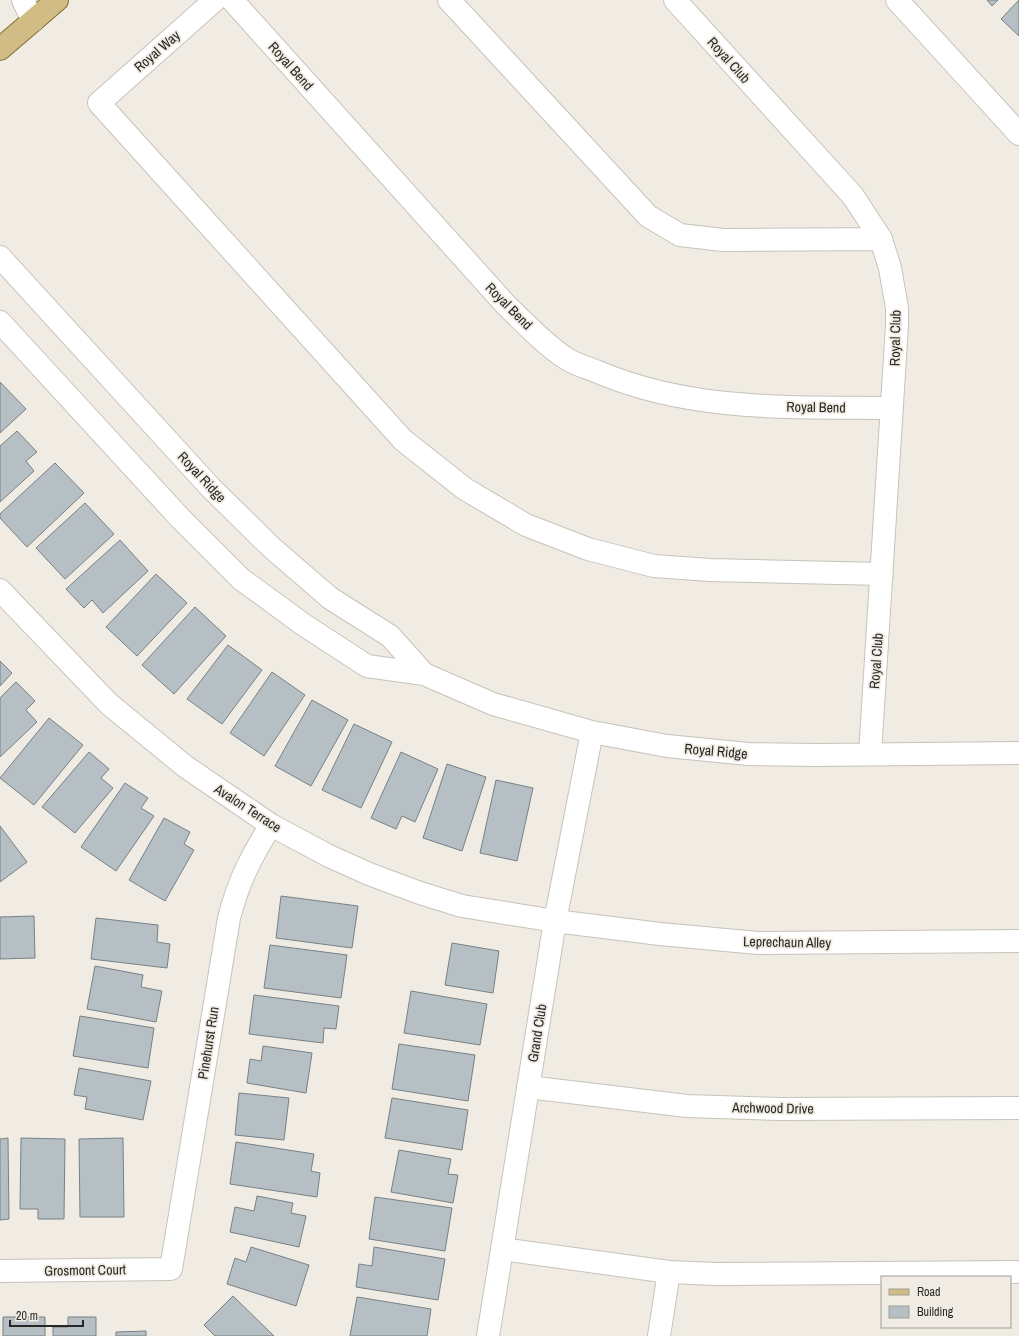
<svg xmlns="http://www.w3.org/2000/svg" width="1019" height="1336" font-family="'Archivo Narrow',sans-serif">
	<rect width="100%" height="100%" fill="#f0ece3"/>
	<path fill="#b5bfc4" stroke="#778185" d="M987,0h11l-6,6z
		M1019,0v36l-18,-17z
		M0,382l26,27 -26,24z
		M17,431l20,21 -11,9 8,10 -34,31v-56z
		M55,463l29,30 -57,54 -27,-29v-4z
		M85,503l29,31 -49,45 -29,-31z
		M120,540l28,31 -45,42 -11,-13 -8,8 -18,-19z
		M156,574l31,29 -50,53 -31,-29z
		M195,607l31,29 -52,58 -32,-29z
		M228,645l34,25 -40,54 -35,-25z
		M0,661l12,12 -12,13z
		M272,672l33,23 -41,61 -34,-23z
		M16,682l19,19 -9,9 11,12 -37,35v-59z
		M312,700l36,20 -37,66 -36,-20z
		M49,718l34,27 -49,60 -34,-27z
		M354,724l38,18 -31,66 -39,-18z
		M89,752l20,17 -8,9 12,10 -38,45 -33,-26z
		M401,752l37,17 -23,53 -13,-6 -6,13 -25,-11z
		M447,764l39,13 -24,74 -39,-13z
		M496,780l37,8 -16,73 -37,-8z
		M125,783l23,15 -7,10 13,8 -38,55 -35,-24z
		M164,818l26,14 -6,12 10,6 -29,51 -36,-21z
		M0,826l27,36 -27,20z
		M281,896l77,10 -6,42 -76,-10z
		M34,916l1,42 -35,1v-42z
		M96,918l62,7 -1,17 13,2 -3,24 -76,-9z
		M452,943l47,8 -6,42 -48,-8z
		M270,945l77,10 -6,43 -77,-10z
		M95,966l48,9 -2,12 21,4 -6,31 -69,-13z
		M411,991l76,13 -7,41 -76,-12z
		M254,995l85,11 -3,23 -12,-1 -1,15 -74,-9z
		M80,1016l74,12 -6,40 -75,-12z
		M399,1044l76,11 -7,46 -76,-12z
		M263,1046l49,7 -6,40 -59,-10 3,-24 11,2z
		M79,1068l72,13 -8,39 -58,-11 2,-12 -13,-2z
		M239,1093l50,5 -5,42 -49,-5z
		M392,1098l76,12 -6,40 -77,-12z
		M8,1138l1,81 -9,1v-81z
		M21,1138l44,1 -1,80h-26v-10h-18z
		M123,1138l1,79h-44l-1,-78z
		M236,1142l78,12 -3,17 9,2 -3,24 -87,-13z
		M399,1150l52,9 -3,15 10,1 -5,28 -62,-11z
		M257,1196l36,7 -2,10 15,3 -7,31 -69,-15 5,-25 19,4z
		M375,1197l77,11 -7,43 -76,-12z
		M251,1247l58,18 -13,41 -69,-22 8,-26 11,4z
		M374,1247l71,12 -7,41 -82,-13 3,-23 13,2z
		M233,1296l41,40h-59l-11,-11z
		M357,1297l74,12 -4,27h-77z
		M3,1317h42v19h-42z
		M68,1317h28v19h-43v-9h15z
		M146,1331v5h-30v-4z"/>
	<g fill="none" stroke-linecap="round" stroke-linejoin="round">
		<defs>
			<path id="minor" d="M23,0l10,21
				M215,0l-116,103 304,337 62,49 61,36 62,24 66,17 56,4 172,4
				M232,0l274,305c19,18 39,40 61,54 10,6 21,9 31,13 94,40 195,35 294,36
				M449,0l199,216 32,19 43,5 158,-1
				M675,0l178,196 28,43 9,29 7,40v17l-27,429
				M897,0l122,134
				M0,257l211,231 60,59 59,51 60,38 34,38
				M0,322l180,196 61,61 63,46 63,41 57,8 69,30 99,28 75,14 81,8 69,1 202,-2
				M0,590l109,114 77,63 85,58 58,31 40,18 51,19 42,13 93,15 105,13 98,9 261,-2
				M528,1087l159,19 94,3 238,-1
				M502,1249l167,23 46,2 304,-2
				M0,1271l171,-2 58,-351c10,-38 22,-61 42,-93
				M488,1336l67,-415 37,-189
				M659,1336l10,-64"/>
			<path id="major" d="M0,49l57,-49"/>
		</defs>
		<use href="#minor" stroke="#c7c3ba" stroke-width="24"/>
		<use href="#major" stroke="#826b2e" stroke-width="24"/>
		<use href="#minor" stroke="#fff" stroke-width="22"/>
		<use href="#major" stroke="#d1bc85" stroke-width="22"/>
	</g>
	<g text-anchor="middle" stroke-width="3.5" stroke-linejoin="round" paint-order="stroke">
		<g font-size="14" fill="#282724" stroke="#f0ece3">
			<text transform="translate(157 51) rotate(-41)" y="5">Royal Way</text>
			<text transform="translate(729 60) rotate(48)" y="5">Royal Club</text>
			<text transform="translate(291 66) rotate(48)" y="5">Royal Bend</text>
			<text transform="translate(509 306) rotate(45)" y="5">Royal Bend</text>
			<text transform="translate(895 338) rotate(-89)" y="5">Royal Club</text>
			<text transform="translate(816 407) rotate(1)" y="5">Royal Bend</text>
			<text transform="translate(202 477) rotate(47)" y="5">Royal Ridge</text>
			<text transform="translate(876 661) rotate(-86)" y="5">Royal Club</text>
			<text transform="translate(716 751) rotate(5)" y="5">Royal Ridge</text>
			<text transform="translate(248 808) rotate(33)" y="5">Avalon Terrace</text>
			<text transform="translate(787 942) rotate(1)" y="5">Leprechaun Alley</text>
			<text transform="translate(537 1033) rotate(-81)" y="5">Grand Club</text>
			<text transform="translate(208 1043) rotate(-81)" y="5">Pinehurst Run</text>
			<text transform="translate(773 1108) rotate(1)" y="5">Archwood Drive</text>
			<text transform="translate(85 1270) rotate(-1)" y="5">Grosmont Court</text>
		</g>
	</g>
	<rect x="881" y="1276" width="130" height="52" fill="#f0ece3" stroke="#a09d97"/>
	<rect x="889" y="1289" width="20" height="6" fill="#d1bc85" stroke="#a09d97"/>
	<text x="917" y="1296" font-size="12" fill="#282724">Road</text>
	<rect x="889" y="1306" width="20" height="12" fill="#b5bfc4" stroke="#a09d97"/>
	<text x="917" y="1316" font-size="12" fill="#282724">Building</text>
	<path d="M10 1320v6h73v-6" fill="none" stroke="#282724" stroke-width="2"/>
	<text x="16" y="1320" font-size="12" fill="#282724" stroke="#f0ece3" stroke-width="3" paint-order="stroke">20 m</text>
</svg>
